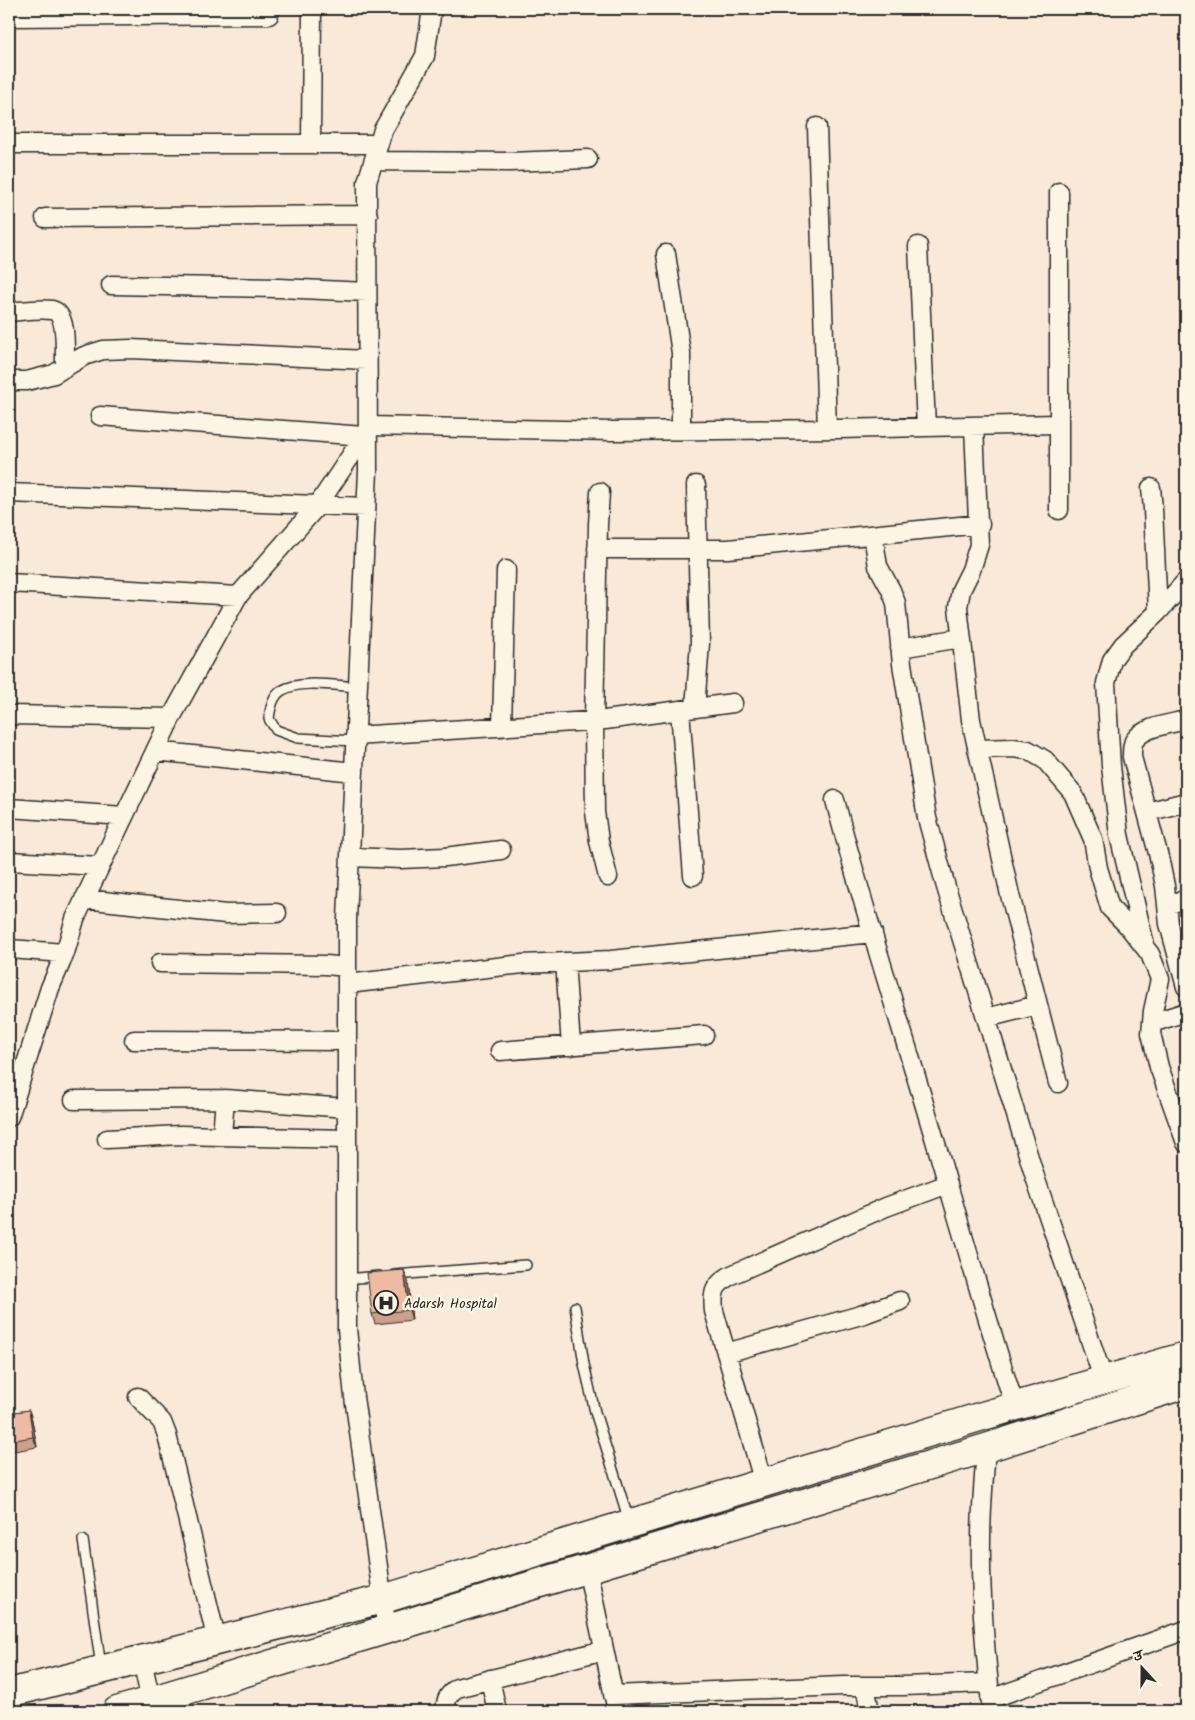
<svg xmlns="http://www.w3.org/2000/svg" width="1195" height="1720" font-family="Kalam,'Playpen Sans Deva',sans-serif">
	<rect width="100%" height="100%" fill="#f9e9d8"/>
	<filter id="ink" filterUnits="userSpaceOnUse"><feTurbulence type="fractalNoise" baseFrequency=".02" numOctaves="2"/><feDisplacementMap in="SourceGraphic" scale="10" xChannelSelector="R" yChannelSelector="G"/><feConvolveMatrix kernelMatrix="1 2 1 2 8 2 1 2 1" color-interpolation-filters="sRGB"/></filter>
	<g filter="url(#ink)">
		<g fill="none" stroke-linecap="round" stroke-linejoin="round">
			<defs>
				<path id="lane" d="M355,741l-57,-3 -22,-8 -7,-11c1,-9 3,-22 12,-28 18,-12 56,-5 77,-4
					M394,1275l132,-10
					M347,1279l32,-3
					M575,1307l9,57 11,48 34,109
					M83,1540l18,127"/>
				<path id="street" d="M9,17l260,-2
					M817,127l10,302
					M9,144h370
					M311,144l1,-135
					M374,161l136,1 78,-3
					M45,218l323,-3
					M918,246l8,181
					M666,254l15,99v77
					M111,285l168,3 88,4
					M9,312c13,-1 30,-4 43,-2 17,4 12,44 13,58
					M9,381h18l27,-7 30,-18 19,-6 28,-1 236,11
					M100,416l264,20
					M368,426l244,5 226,-2 221,-5
					M974,426l5,119 -8,25 -10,20 -3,17 13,113 39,175 48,188
					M1151,488l2,21 5,103
					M600,492l-2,32 -4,197 1,91 4,29 9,36
					M9,493l357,14
					M1059,510v-318
					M873,535l5,31 13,24 5,13 6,61 25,154 19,69 89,290 69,204
					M597,549h131l252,-25
					M9,583l229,13 80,-91 50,-75
					M900,648l61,-10
					M695,708l5,-65 -4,-158
					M680,710l13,166
					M9,715l162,3 -96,201 -10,34 -15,35 -41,129
					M171,718l67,-122
					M1186,720c-15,4 -42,6 -52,21 -2,4 -2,12 -2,16l27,100 6,29 4,38 17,63
					M502,727l4,-157
					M355,736l250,-16 128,-17
					M977,749l36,-1 15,2 17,10 28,33 20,46 5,29 12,40 18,18 22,28 10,25 -7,32 -2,22 8,34 27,76
					M155,751l199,21
					M835,800c24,94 54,187 82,280 33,109 63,218 98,327
					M9,808l115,8
					M1147,812l39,-10
					M350,857l51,2 44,-2 56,-7
					M9,861l91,5
					M84,899l142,15 51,-1
					M1167,905l19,-6
					M1144,941l-25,-106 -8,-69 -5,-83 6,-23 11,-15 35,-33 28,-31
					M9,949l56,4
					M565,962l6,84
					M160,963l166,2 21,2
					M347,984l176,-20 88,-4 262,-27
					M986,1018l52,-13
					M1152,1023l34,-11
					M134,1040l213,1
					M500,1051l204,-16
					M74,1100l151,-1 122,9
					M222,1135l3,-36
					M107,1139l73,-4 167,4
					M726,1353l135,-38 39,-14
					M138,1397l24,25 5,13 50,206
					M986,1448c-2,30 -5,61 -5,92 -1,57 4,114 11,171
					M764,1483l-50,-172c-2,-19 0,-26 17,-36l155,-68 62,-23
					M587,1568l30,143
					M387,1630l-33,-233 -7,-68v-410l21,-448 -1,-289 16,-52 42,-74 7,-47
					M142,1660l11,51
					M490,1679l7,32
					M865,1686l5,25
					M613,1695l230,-9h60l85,-3
					M990,1699l196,-69
					M445,1711c1,-11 2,-16 12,-23l147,-38"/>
				<path id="primary" d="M9,1693l374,-94 593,-181 210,-62
					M117,1711l869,-263 200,-64"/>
			</defs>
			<use href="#lane" stroke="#2b2b2b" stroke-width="12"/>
			<use href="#street" stroke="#2b2b2b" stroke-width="21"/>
			<use href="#primary" stroke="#2b2b2b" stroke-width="31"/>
			<use href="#lane" stroke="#fcf5e5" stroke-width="9"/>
			<use href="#street" stroke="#fcf5e5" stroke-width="18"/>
			<use href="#primary" stroke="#fcf5e5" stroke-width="28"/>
		</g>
		<path fill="#cea08b" stroke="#2b2b2b" d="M408,1281l4,39 -37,4 -3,-10z
			M29,1410l3,10 5,27 -28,5v-39z"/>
		<path fill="#a78271" stroke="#2b2b2b" d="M404,1270l4,11 4,39 -3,-10z
			M29,1410l3,10 5,27 -4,-10z"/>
		<path fill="#efbaa2" stroke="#2b2b2b" d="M404,1270l5,40 -37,4 -5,-41z
			M29,1410l4,27 -24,4v-28z"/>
	</g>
	<defs>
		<symbol id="hospital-ring" viewBox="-11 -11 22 22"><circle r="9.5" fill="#fcf5e5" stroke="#2b2b2b" stroke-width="1.5"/><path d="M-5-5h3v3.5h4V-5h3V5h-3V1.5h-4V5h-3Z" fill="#2b2b2b"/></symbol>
	</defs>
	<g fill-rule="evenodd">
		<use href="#hospital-ring" x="372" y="1289" width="28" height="28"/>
	</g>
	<g text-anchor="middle" stroke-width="5" stroke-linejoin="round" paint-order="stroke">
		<g font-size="14" fill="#2b2b2b" stroke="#fcf5e5" text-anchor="start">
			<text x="404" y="1308">Adarsh Hospital</text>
		</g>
	</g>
	<rect width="1195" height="1720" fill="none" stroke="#fcf5e5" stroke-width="30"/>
	<rect x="15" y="15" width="1165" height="1690" fill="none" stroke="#2b2b2b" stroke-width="2" filter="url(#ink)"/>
	<g transform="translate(1142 1668) rotate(339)" stroke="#fcf5e5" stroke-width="4" paint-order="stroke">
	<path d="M0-4L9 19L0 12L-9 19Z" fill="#2b2b2b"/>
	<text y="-8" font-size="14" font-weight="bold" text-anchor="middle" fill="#2b2b2b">उ</text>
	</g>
</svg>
